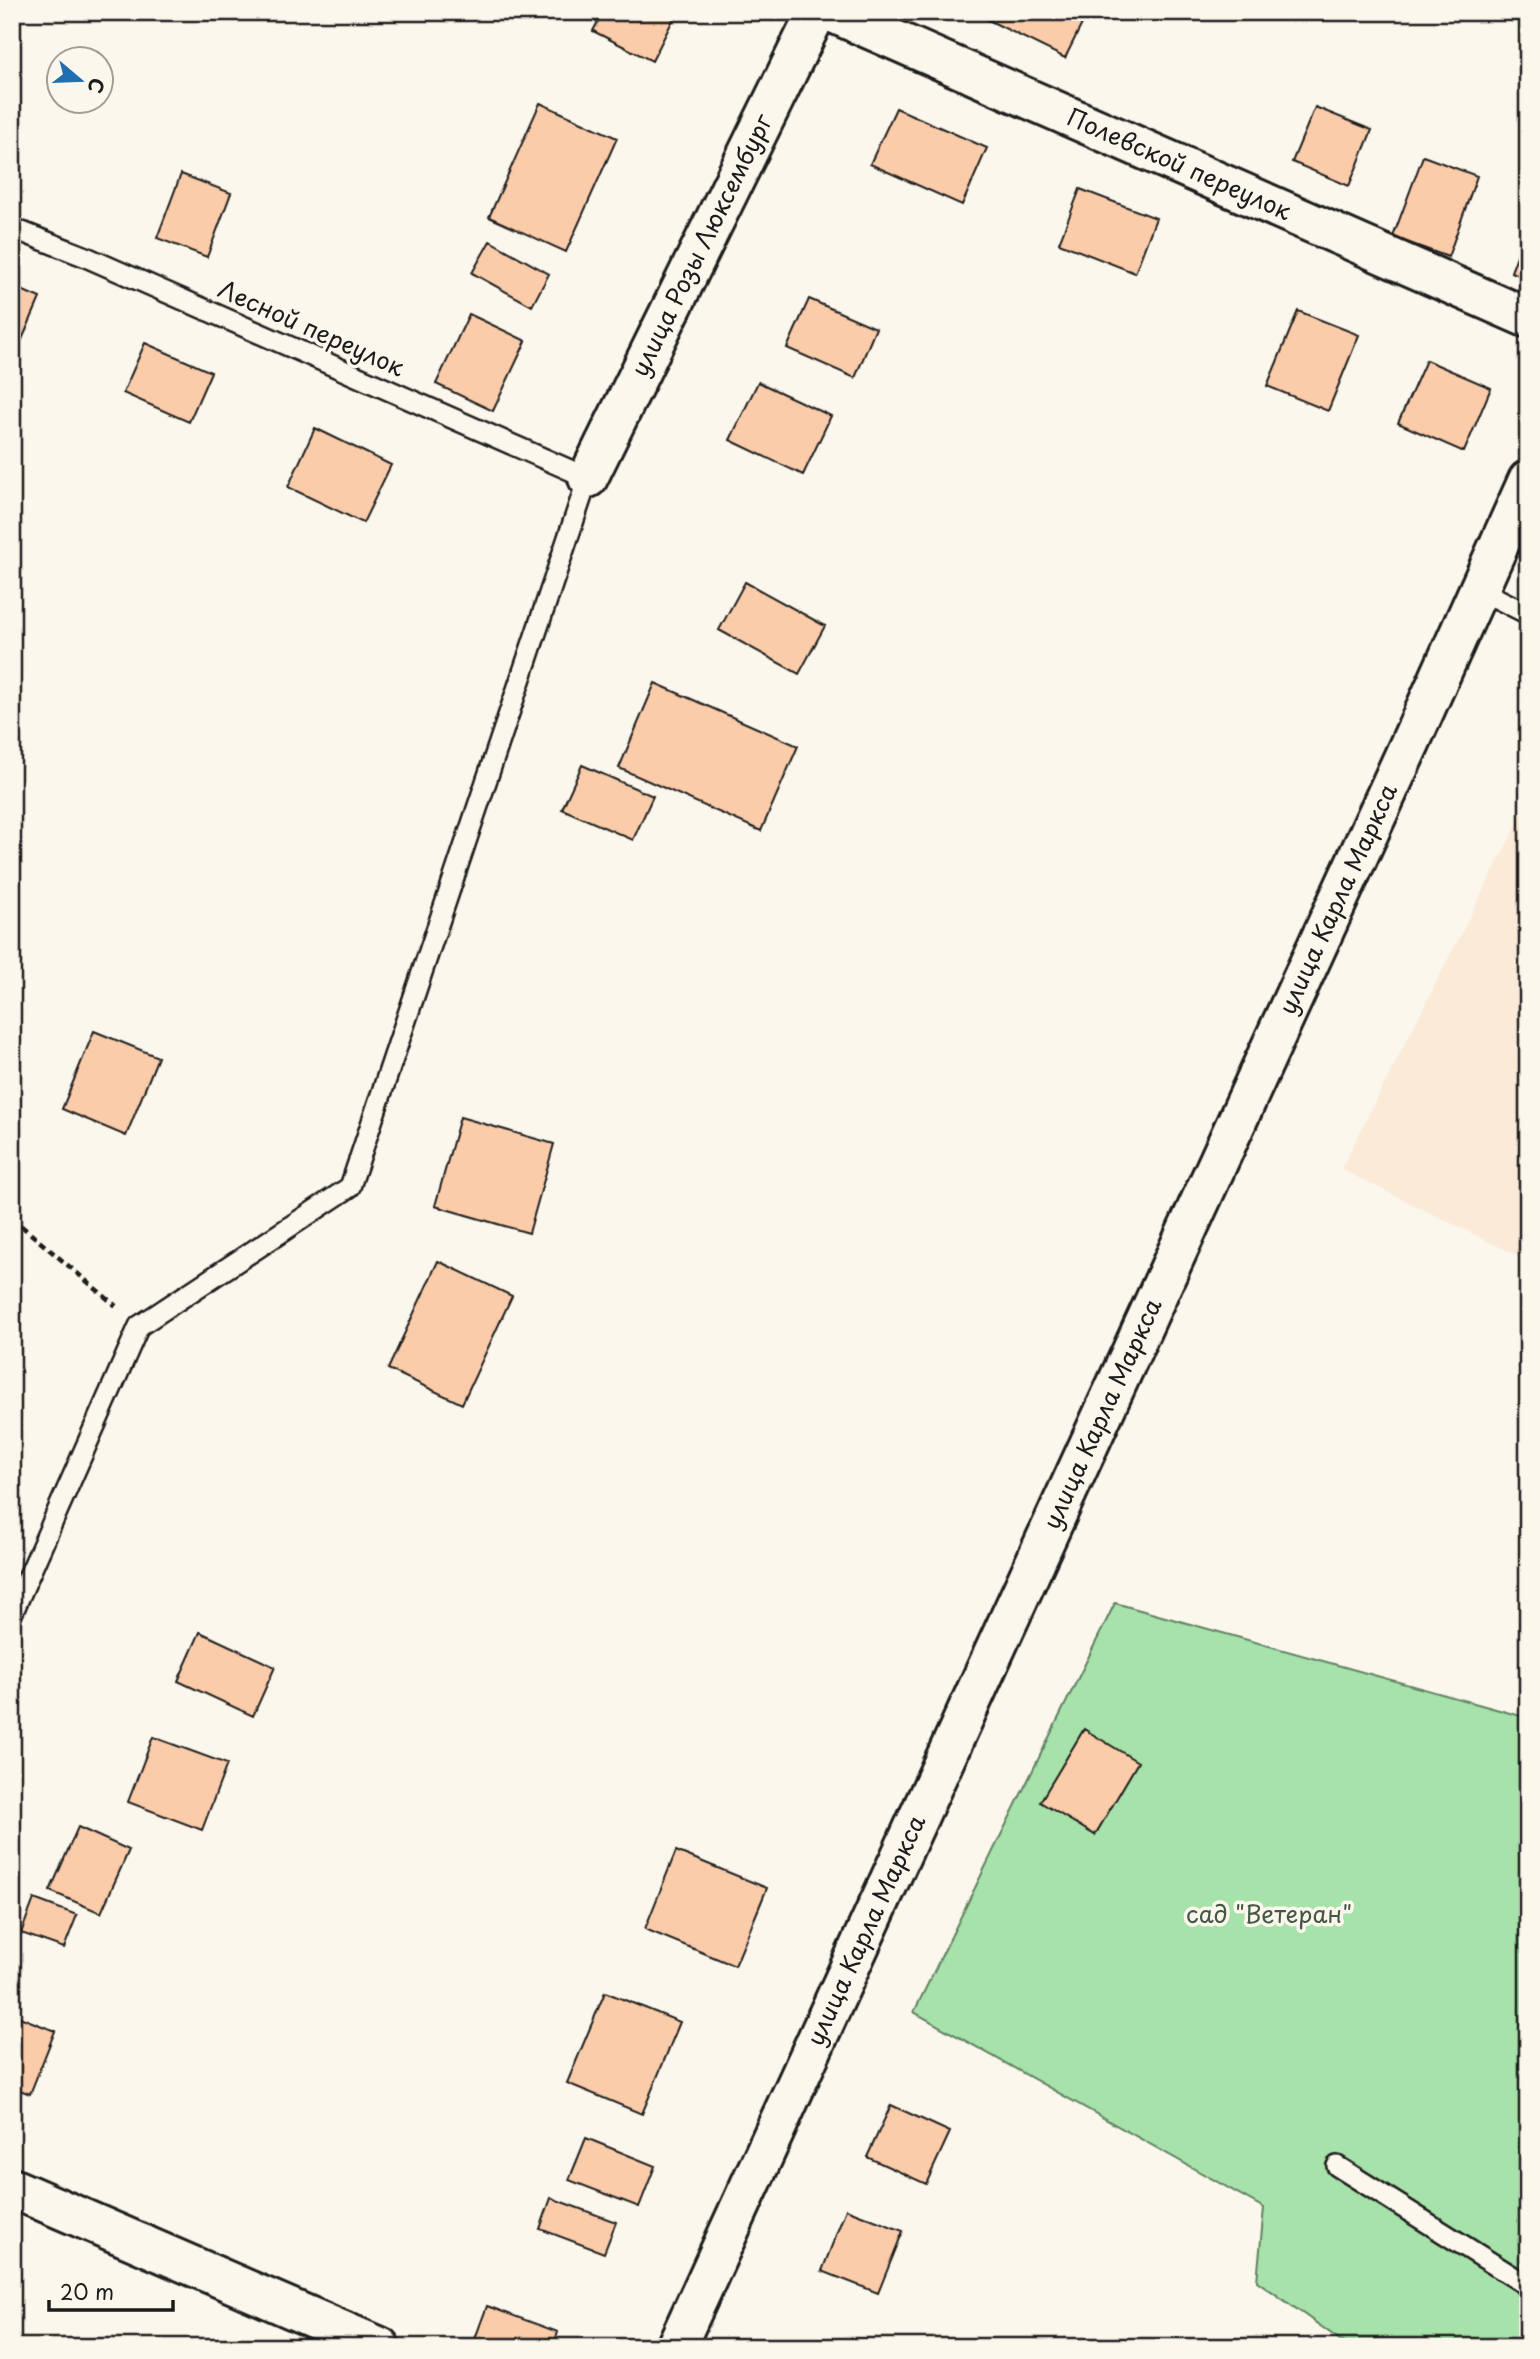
<svg xmlns="http://www.w3.org/2000/svg" width="1540" height="2359" font-family="'Playpen Sans',sans-serif">
	<rect width="100%" height="100%" fill="#fbf7ec"/>
	<filter id="ink" filterUnits="userSpaceOnUse"><feTurbulence type="fractalNoise" baseFrequency=".0143" numOctaves="2"/><feDisplacementMap in="SourceGraphic" scale="14" xChannelSelector="R" yChannelSelector="G"/><feConvolveMatrix kernelMatrix="1 2 1 2 8 2 1 2 1" color-interpolation-filters="sRGB"/></filter>
	<g filter="url(#ink)">
		<path fill="#fbead8" d="M1528,803v458l-187,-92z"/>
		<path fill="#a6e2a9" stroke="#617f62" stroke-width="2" d="M1115,1603l413,115v629h-178l-93,-66 7,-73 -350,-196z"/>
		<path fill="#fbccaa" stroke="#1c1c1c" stroke-width="2" d="M603,12h74l-25,49 -59,-30z
			M972,12h116l-23,46z
			M540,103l77,35 -51,114 -77,-35z
			M1315,107l57,23 -23,56 -57,-24z
			M896,108l91,40 -25,57 -92,-41z
			M1423,156l54,20 -29,81 -55,-20z
			M181,174l50,19 -24,64 -50,-19z
			M1080,189l76,29 -21,55 -76,-30z
			M1528,226v52l-17,-6z
			M490,241l59,33 -17,32 -60,-33z
			M12,286l28,12 -26,60h-2z
			M809,299l67,29 -21,50 -68,-30z
			M1298,311l61,24 -31,76 -61,-25z
			M469,314l57,27 -33,70 -57,-27z
			M145,343l66,29 -22,50 -66,-29z
			M1426,360l65,28 -27,64 -66,-29z
			M758,382l73,34 -28,59 -73,-35z
			M315,428l76,37 -28,58 -75,-36z
			M745,582l80,44 -26,48 -80,-44z
			M655,683l143,63 -37,85 -142,-63z
			M582,765l71,31 -20,44 -71,-31z
			M94,1031l64,26 -32,79 -64,-27z
			M460,1117l94,27 -25,89 -94,-27z
			M438,1261l74,35 -50,108 -74,-35z
			M200,1632l75,35 -22,49 -75,-35z
			M1084,1729l54,33 -43,73 -55,-33z
			M153,1737l74,27 -25,66 -74,-28z
			M78,1827l51,23 -28,63 -51,-22z
			M676,1851l91,37 -32,78 -90,-37z
			M34,1899l43,16 -13,33 -43,-15z
			M605,1992l75,30 -38,92 -75,-31z
			M12,2014l43,17 -25,63 -18,-7z
			M891,2105l59,27 -24,52 -59,-27z
			M586,2138l69,28 -16,41 -70,-27z
			M551,2198l65,24 -12,31 -64,-24z
			M846,2209l57,22 -25,62 -56,-22z
			M487,2306l71,26 -5,15h-81z"/>
		<g fill="none" stroke-linecap="round" stroke-linejoin="round">
			<defs>
				<path id="service" d="M12,228l74,29 502,221 -238,709 -211,139 -127,288
					M1478,589l50,25
					M1337,2166l191,120"/>
				<g id="minor">
					<path id="s1" d="M831,12l697,306"/>
					<path id="s2" d="M588,478l229,-466"/>
					<path d="M12,2188l368,159"/>
					<path id="s3" d="M676,2347l734,-1604 118,-263"/>
				</g>
			</defs>
			<use href="#service" stroke="#1c1c1c" stroke-width="24"/>
			<use href="#minor" stroke="#1c1c1c" stroke-width="44"/>
			<path stroke="#1c1c1c" stroke-width="4.5" stroke-dasharray="7 5" stroke-linecap="butt" d="M12,1218l104,88"/>
			<use href="#service" stroke="#fbf7ec" stroke-width="19"/>
			<use href="#minor" stroke="#fbf7ec" stroke-width="38"/>
		</g>
	</g>
	<g text-anchor="middle" stroke-width="7" stroke-linejoin="round" paint-order="stroke">
		<g font-size="24" fill="#1c1c1c" stroke="#fbf7ec">
			<text dy="8" stroke="none"><textPath href="#s1" startOffset="380">Полевской переулок</textPath></text>
			<text dy="8" stroke="none"><textPath href="#s2" startOffset="259">улица Розы Люксембург</textPath></text>
			<text transform="translate(311 329) rotate(24)" y="8">Лесной переулок</text>
			<text dy="8" stroke="none"><textPath href="#s3" startOffset="1592">улица Карла Маркса</textPath></text>
			<text dy="8" stroke="none"><textPath href="#s3" startOffset="1026">улица Карла Маркса</textPath></text>
			<text dy="8" stroke="none"><textPath href="#s3" startOffset="458">улица Карла Маркса</textPath></text>
		</g>
		<g font-size="24" fill="#455746" stroke="#fbf7ec">
			<text x="1269" y="1923">сад "Ветеран"</text>
		</g>
	</g>
	<rect width="1540" height="2359" fill="none" stroke="#fbf7ec" stroke-width="42"/>
	<rect x="21" y="21" width="1498" height="2317" fill="none" stroke="#1c1c1c" stroke-width="2.5" filter="url(#ink)"/>
	<g transform="translate(80 80) rotate(109)"><circle r="33" fill="#fbf7ec" stroke="#a29f99" stroke-width="2"/>
	<path d="M0-5L12 26L0 18L-12 26Z" fill="#1f6fb2"/>
	<text y="-10" font-size="19" font-weight="bold" text-anchor="middle" fill="#1c1c1c">С</text>
	</g>
	<path d="M49 2300v10h124v-10" fill="none" stroke="#1c1c1c" stroke-width="3.5"/>
	<text x="60" y="2300" font-size="21" fill="#1c1c1c" stroke="#fbf7ec" stroke-width="5" paint-order="stroke">20 m</text>
</svg>
